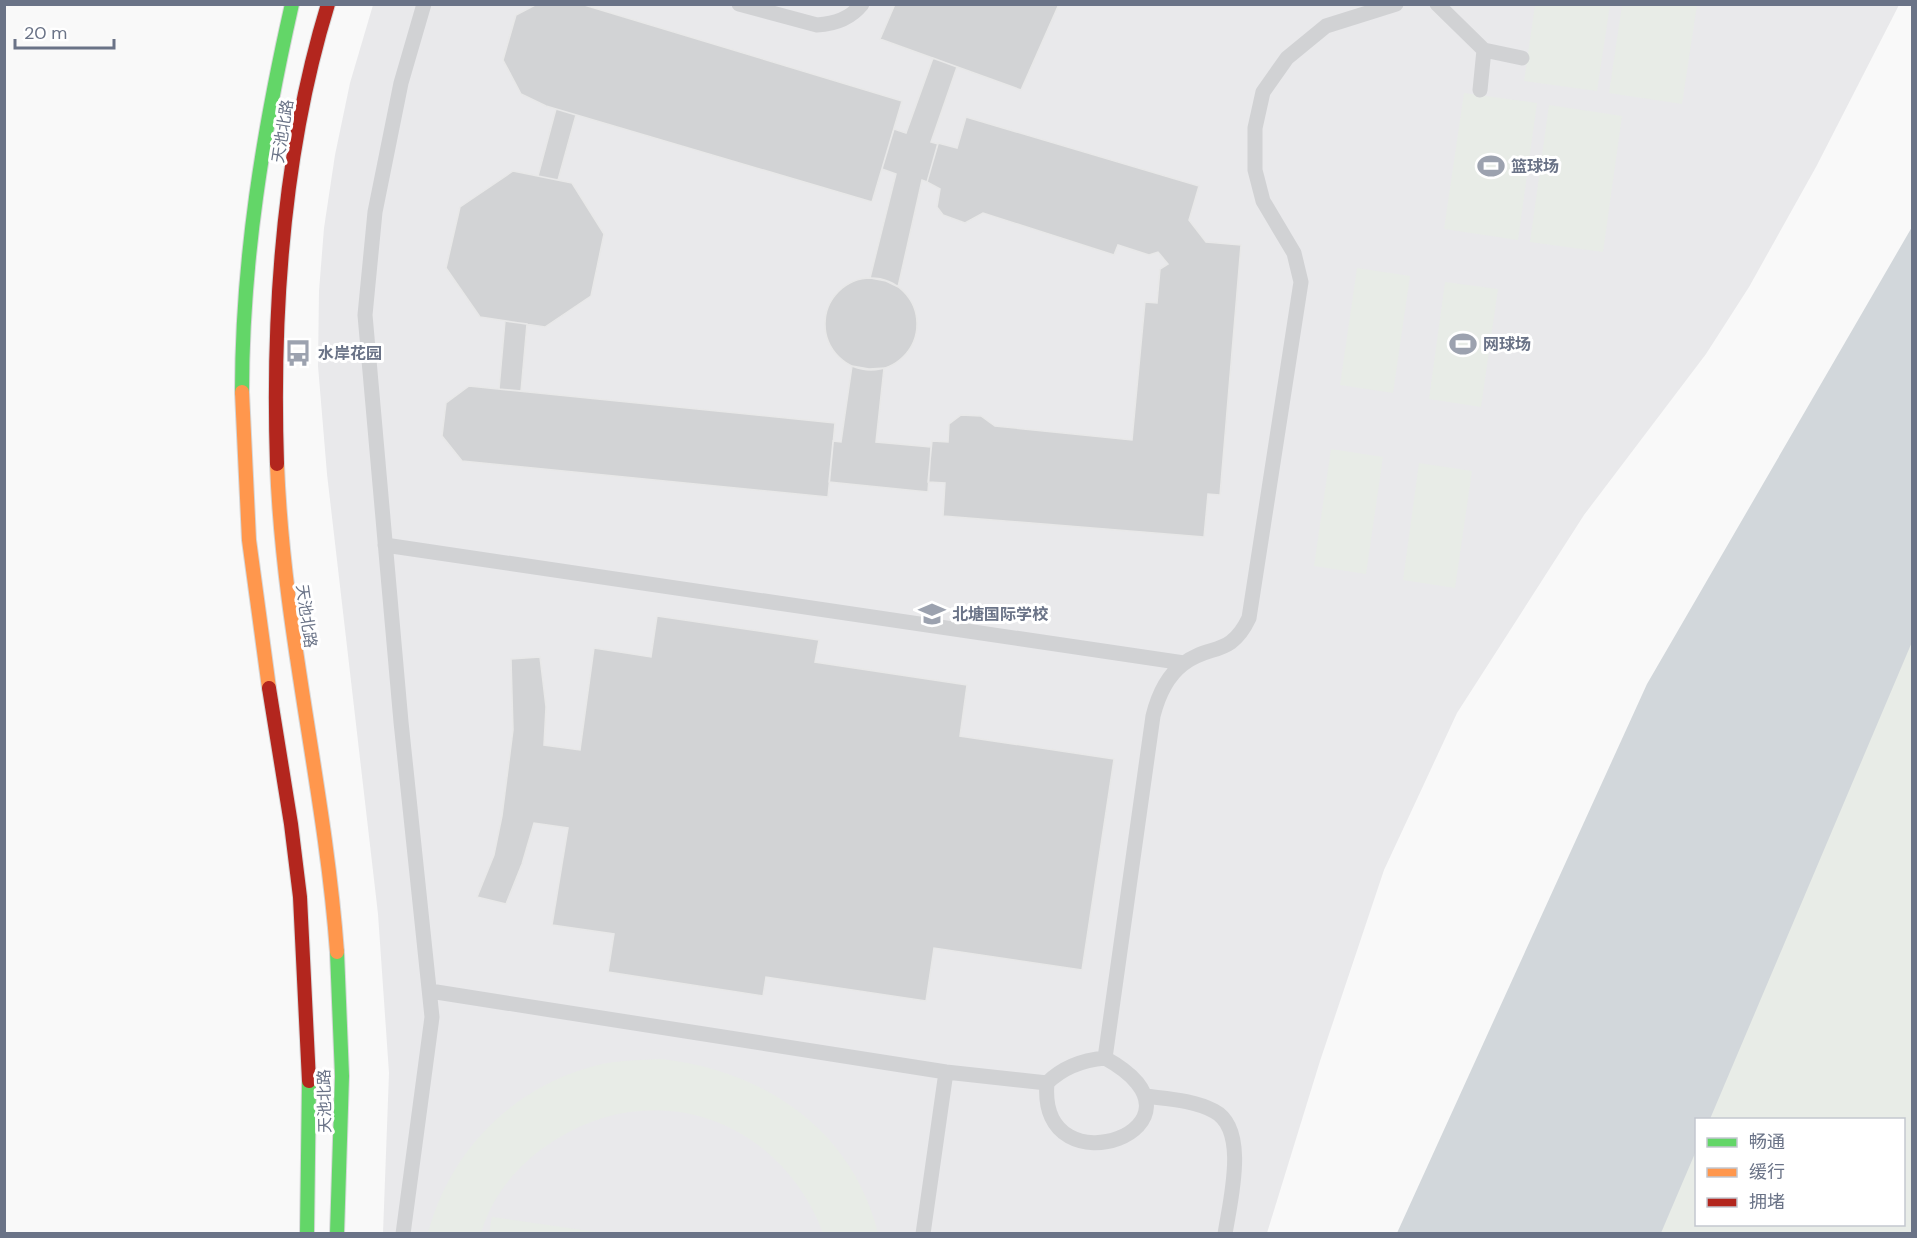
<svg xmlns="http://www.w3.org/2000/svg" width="1917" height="1238" font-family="'DM Sans','Noto Sans SC',sans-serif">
	<rect width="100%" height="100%" fill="#f9f9f9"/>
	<path fill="#e9e9eb" d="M373,5h1526l-83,162 -67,120 -43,67 -122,161 -127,198 -73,157 -64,191 -53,172h-884l6,-160 -11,-159 -51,-440 -9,-108 1,-75 5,-63 11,-73 15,-72z"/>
	<path fill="#e8ece7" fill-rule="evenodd" d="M1535,5h75l-13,86 -73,-10z
		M1622,5h75l-15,99 -73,-11z
		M1464,93l73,10 -19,137 -74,-11z
		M1549,105l73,11 -19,136 -73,-10z
		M1357,268l53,8 -17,117 -53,-8z
		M1445,282l53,7 -17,118 -52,-8z
		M1331,449l52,8 -17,117 -52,-8z
		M1419,463l53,8 -17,117 -52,-8z
		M1912,482v751h-362zM1696,1120h208v104h-208z
		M662,1059c102,12 190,70 216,174h-55c-42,-112 -165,-158 -268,-93 -35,22 -62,53 -74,93h-53c23,-85 88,-149 174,-169 19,-4 40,-4 60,-5z
		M492,1217l111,16h-114z"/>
	<path fill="#d2d7db" d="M1912,227v415l-202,477 -14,1v31l-35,82h-264l250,-549z"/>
	<path fill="#d2d3d5" stroke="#e8e8e8" stroke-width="1.5" d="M537,4h44l321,97 -30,101 -326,-96 -25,-12 -18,-34 13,-45z
		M895,4h164l-38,86 -141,-51z
		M933,58l24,9 -26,75 7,2 -11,38 -5,-2 -24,107 -12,-6 -16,-3 26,-104 -14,-5 12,-40 12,4z
		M556,109l20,6 -18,65 -20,-4z
		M966,117l233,69 -10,34 17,22 35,3 -21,250 -12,-1 -4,43 -261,-21 2,-33 -17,-1 4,-41 16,1 1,-18 12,-9 20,1 14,10 137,14 13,-138 12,1 3,-34 8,-5 -10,-12 -9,3 -31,-10 -4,10 -131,-42 -18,10 -22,-8 -6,-8 3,-18 -13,-7 11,-39 19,5z
		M513,171l59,12 32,51 -13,62 -46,31 -65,-10 -34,-49 14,-61z
		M825 324a46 46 0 1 1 92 0a46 46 0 1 1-92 0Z
		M505,321l22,3 -6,67 -22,-2z
		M852,366l17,3 15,-1 -8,74 55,5 -3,45 -99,-10 4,-41 8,1z
		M469,386l366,37 -7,74 -366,-36 -20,-25 4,-33z
		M657,616l162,24 -4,22 152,23 -7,51 154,23 -32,211 -148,-22 -8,53 -160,-24 -3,19 -155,-24 6,-38 -62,-9 16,-97 -34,-5 -12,41 -16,40 -29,-7 17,-42 8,-39 11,-86 -2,-71 29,-2 6,50 -2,38 36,5 14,-102 57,9z"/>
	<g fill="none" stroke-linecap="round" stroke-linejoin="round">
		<defs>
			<path id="fast" d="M242,392c0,-132 21,-260 50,-388
				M337,952l5,124 -5,158
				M307,1234l2,-153"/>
			<path id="slow" d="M242,392l7,148 20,148
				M277,464c6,165 48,324 60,488"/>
			<path id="jam" d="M277,464c-5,-153 6,-313 51,-460
				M269,688l22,136 9,73 9,184"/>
		</defs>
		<use href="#fast" stroke="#d6d7d8" stroke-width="16"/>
		<use href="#slow" stroke="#d6d7d8" stroke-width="16"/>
		<use href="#jam" stroke="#d6d7d8" stroke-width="16"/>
		<path stroke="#d1d2d4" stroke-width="15" d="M739,4l78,21c18,-1 33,-6 45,-21
			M1437,4l47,46 38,8
			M1480,90l4,-40
			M385,545l799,118
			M430,991l516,81 101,11
			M1105,1058l48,-342c5,-20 13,-39 30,-52 27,-21 47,-6 66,-46l52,-336 -7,-29 -31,-52 -8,-31v-42l8,-36 24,-34 39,-32 70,-22
			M1105,1058c123,68 -68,138 -58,25 16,-16 36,-23 58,-25z
			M1145,1096c23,3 48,4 69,15 35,18 16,90 11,123
			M403,1234l29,-217 -31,-295 -36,-407 10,-103 26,-129 23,-79
			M923,1234l23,-162"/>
		<use href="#fast" stroke="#63d668" stroke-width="14"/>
		<use href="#slow" stroke="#ff974d" stroke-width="14"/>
		<use href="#jam" stroke="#b3261e" stroke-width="14"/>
	</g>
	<defs>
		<symbol id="stadium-bare" viewBox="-9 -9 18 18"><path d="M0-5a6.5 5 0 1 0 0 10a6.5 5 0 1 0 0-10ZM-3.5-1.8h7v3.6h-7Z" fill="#9ca2af" stroke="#fff" stroke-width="2.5" paint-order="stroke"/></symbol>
		<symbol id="bus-bare" viewBox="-9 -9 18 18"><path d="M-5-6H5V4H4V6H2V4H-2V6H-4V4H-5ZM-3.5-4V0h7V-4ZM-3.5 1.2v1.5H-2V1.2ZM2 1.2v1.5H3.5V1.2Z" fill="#9ca2af" stroke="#fff" stroke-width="2.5" paint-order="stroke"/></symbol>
		<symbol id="school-bare" viewBox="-9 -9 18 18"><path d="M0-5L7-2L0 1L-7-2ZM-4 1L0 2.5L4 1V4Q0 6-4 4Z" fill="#9ca2af" stroke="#fff" stroke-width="2.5" paint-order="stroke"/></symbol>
	</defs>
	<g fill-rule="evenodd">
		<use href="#stadium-bare" x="1472" y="147" width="38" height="38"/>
		<use href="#stadium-bare" x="1444" y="325" width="38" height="38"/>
		<use href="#bus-bare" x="279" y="334" width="38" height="38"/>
		<use href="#school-bare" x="913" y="595" width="38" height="38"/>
	</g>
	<g text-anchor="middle" stroke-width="6" stroke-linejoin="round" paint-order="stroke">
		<g font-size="16" fill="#6a7387" stroke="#fff">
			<text transform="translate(282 131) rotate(-81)" y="6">天池北路</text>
			<text transform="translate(307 616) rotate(82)" y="6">天池北路</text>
			<text transform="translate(324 1101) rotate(-91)" y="6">天池北路</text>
		</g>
		<g font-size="16" font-weight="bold" fill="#6a7387" stroke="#fff" text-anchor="start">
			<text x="1511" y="172">篮球场</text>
			<text x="1483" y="350">网球场</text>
			<text x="318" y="359">水岸花园</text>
			<text x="952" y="620">北塘国际学校</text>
		</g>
	</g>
	<rect width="1917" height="1238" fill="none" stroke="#6a7387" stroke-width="12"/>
	<rect x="1695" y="1118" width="210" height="108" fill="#ffffff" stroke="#c3c7cf" stroke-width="1.5"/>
	<rect x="1707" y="1138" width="30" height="9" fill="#63d668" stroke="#c3c7cf" stroke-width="1.5"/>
	<text x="1749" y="1148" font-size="18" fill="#6a7387">畅通</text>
	<rect x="1707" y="1168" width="30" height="9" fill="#ff974d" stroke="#c3c7cf" stroke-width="1.5"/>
	<text x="1749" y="1178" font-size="18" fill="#6a7387">缓行</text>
	<rect x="1707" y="1198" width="30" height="9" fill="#b3261e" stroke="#c3c7cf" stroke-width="1.5"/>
	<text x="1749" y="1208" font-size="18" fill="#6a7387">拥堵</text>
	<path d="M15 39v9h99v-9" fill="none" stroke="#6a7387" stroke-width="3"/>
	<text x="24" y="39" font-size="18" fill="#6a7387" stroke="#ffffff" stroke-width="4.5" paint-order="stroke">20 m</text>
</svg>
